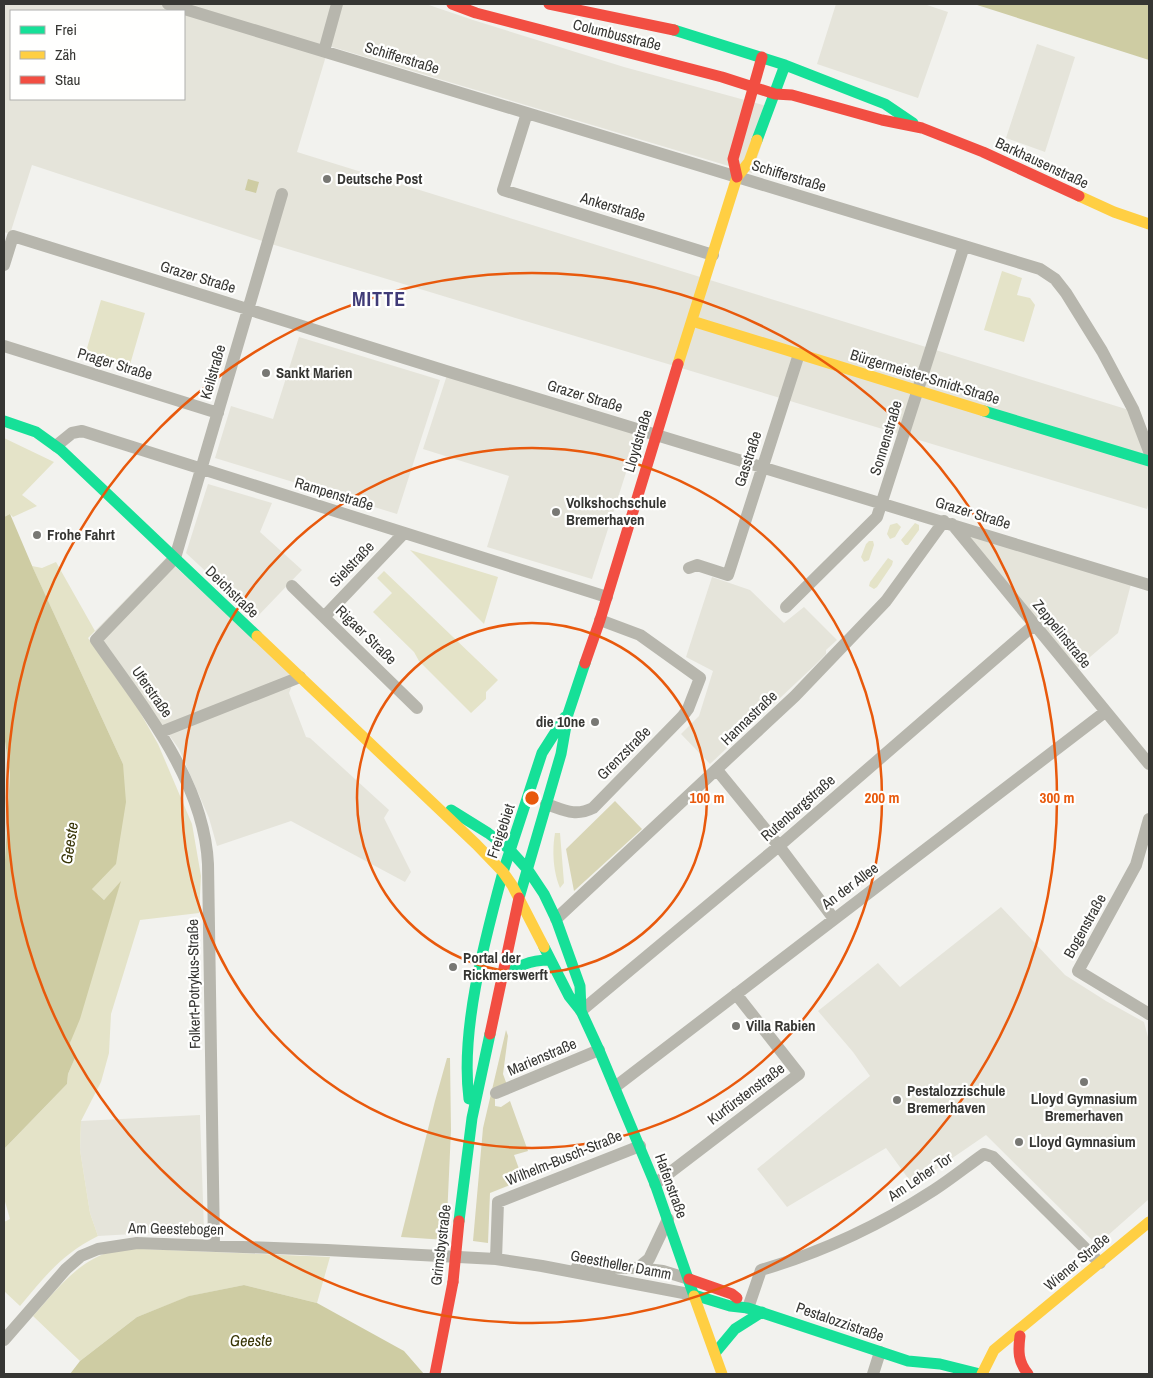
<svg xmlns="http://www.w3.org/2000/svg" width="1153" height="1378" font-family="'Archivo Narrow',sans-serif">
	<rect width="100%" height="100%" fill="#f2f2ee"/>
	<path fill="#e5e4da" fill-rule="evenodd" d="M4,4h422l47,16 151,47 150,41 -22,65 -423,-127 -32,106 832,258 20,51v40l-2,8 -879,-266 -236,-78 -22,69 -6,-2zM11,11h173v88h-173z
		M836,4h88l24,8 -30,86 -101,-34z
		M1037,44l38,13 -30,95 -39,-14z
		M299,337l141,43 -43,134 -182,-56 16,-52 42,13z
		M447,375l191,60 -46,144 -105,-32 22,-71 -86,-27z
		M208,484l64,19 -12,29 42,38 -46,48 -70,-65z
		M961,530l170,54 -13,49 -42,36z
		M166,558l129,120 -6,15 17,44 4,1 79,72 -5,8 27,54 -6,10 -114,-61 -74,25 -8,-28 -30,-69 -84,-118z
		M712,577l38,13 34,33 20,-16 33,33 -11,10v4l-12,12 -104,98 -29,-30 18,-18 14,-45 -27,-14z
		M4,735l6,39 -6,103z
		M1001,907l64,68 41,26 38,21 5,19v158l-52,46 -111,-110 -73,50 -27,-37 -99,59 -30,-38 113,-93 -17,-24 -35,-41 60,-48 22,24z
		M200,1115l4,115 -106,6 -8,-23 -10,-63 1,-29z"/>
	<path fill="#e4e3c8" d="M1002,271l20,7 -5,17 13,3 5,7 -11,37 -40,-12z
		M101,300l44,13 -16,55 -44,-13z
		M4,438l50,24 -32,33 15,11 -24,11 -3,-3 -6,3z
		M897,523l4,4 -6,10 -5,2 -3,-5 3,-9z
		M915,523l4,2v5l-11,15h-3l-4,-5z
		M869,541h4l1,4 -5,15 -5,2 -3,-5 5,-13z
		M410,550l88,27 -14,47z
		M888,558l5,3 -1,4 -15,22 -3,2 -5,-3 1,-4z
		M56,562l39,69 -7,7 49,69 21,37 34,80 9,52 -2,37 -59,7 -29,94 -2,39 -8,29 -20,39 -1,29 10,63 8,23c-36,18 -53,40 -78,70l-16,-15v-69l6,-3 -6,-21v-49l63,-65 1,-10 7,-16 -5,-15 50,-160 -16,17 -12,-11 31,-125 -91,-198 10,2z
		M384,571l114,109 -12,12v7l-15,14 -52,-52 -5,-9 -41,-40 19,-19 -15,-15z
		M555,833h5l4,50 -4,5c-7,-17 -8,-37 -5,-55z
		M118,1249h25l187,8 -13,46 -73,-18 -54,11 -53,21 -57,44 -47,-45c26,-29 45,-56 85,-67z"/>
	<path fill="#d8d5b5" d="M615,801l27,28 -68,62 -8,-42z
		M506,1030l2,6 -5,38 4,11 -12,8v13l6,1 9,-6 18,50 -14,4 9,25 -33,13 -2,50 -15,-2 10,-113z
		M447,1058h3l1,72 -5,110 -45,-3 34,-136z"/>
	<path fill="#cecca3" d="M974,4h175v56z
		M248,179l11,3 -3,11 -11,-3z
		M10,514l23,54 90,196 3,38 -10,62 -24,25 12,11 17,-19 -41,138 -10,24 5,15 -7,16 -1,10 -63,65v-272l6,-103 -6,-39v-218z
		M244,1285l73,18 87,48 20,23h-354l10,-13 57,-44 52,-21z"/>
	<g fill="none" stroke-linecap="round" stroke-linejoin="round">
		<path stroke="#b7b6ad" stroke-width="12" d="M168,4l872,265 15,10 11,14 36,58 31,58 16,42
			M324,51l13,-47
			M527,113l-24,77 210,65
			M4,265l9,-29 433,135 703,214
			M4,346l214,67
			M56,446l16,-13 10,-2 525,166
			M952,524l197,240
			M689,568l8,-3 31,10 71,-221
			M292,586l125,122
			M786,607l91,-90 87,-271
			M324,617l80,-84
			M161,732l139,-55
			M717,770l62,76 55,73
			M546,804c18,6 29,13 47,4l89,-91 6,-8 12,-31 -60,-43 -40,-15
			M1149,819l-13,46 -58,106 71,43
			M556,919l239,-223 91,-95 58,-80
			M581,1011l198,-165 255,-221
			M615,1087l490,-375
			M496,1093l103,-43
			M655,1184l144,-110 -63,-80
			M214,1245l-6,-381c-4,-84 -66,-158 -112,-224l79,-82 107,-364
			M496,1259l2,-57 142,-56
			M577,1267l61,1 25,3 26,8
			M638,1268l11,-9 19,-40
			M748,1308l13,-38c62,-18 119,-45 173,-80 17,-11 33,-24 50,-36l9,3 107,106
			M4,1340l62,-71 15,-13 17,-7 39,-6 190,7 169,9 46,7 152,29
			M873,1374l7,-22"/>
		<path stroke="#16e098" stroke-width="11" d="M674,30l111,35 -28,75
			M785,65l100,39 28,19
			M984,411l165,50
			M4,421l32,11 25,18 196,186
			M451,810l37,23 21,16 19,21 16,24 12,25 24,67 1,25
			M503,872l39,-119 23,-36
			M519,898l42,-144 7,-40 17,-51
			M544,947l25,49 12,15 18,39 56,134 39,112
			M501,978c18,-12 27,-18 49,-18
			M469,1099c-9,-69 16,-160 34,-227
			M459,1221l13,-103 18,-84
			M694,1295l36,11 18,2 160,53 32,3 40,10
			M715,1353l20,-24 27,-17"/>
		<path stroke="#ffcf43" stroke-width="11" d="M1079,196l35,16 35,12
			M692,321l292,90
			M678,364l59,-187 12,-15 8,-22
			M257,636l219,208 27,28 9,13 32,62
			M694,1296l28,78
			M982,1374l12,-24 155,-128"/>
		<path stroke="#f24e42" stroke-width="11" d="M452,4l24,9 246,64 53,17
			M549,4l125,26
			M775,94l17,1 90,25 40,8 61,24 96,44
			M737,177l-4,-18 29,-102
			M585,663l15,-43 78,-256
			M490,1034l29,-136
			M689,1279l43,15 5,4
			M1020,1336c-2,15 -2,26 8,38
			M435,1374l18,-92"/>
		<path stroke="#f24e42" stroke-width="11" d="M453,1282l6,-61"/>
	</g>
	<g fill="none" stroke="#e8590c" stroke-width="2.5">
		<circle cx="532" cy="798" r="175"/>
		<circle cx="532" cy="798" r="350"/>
		<circle cx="532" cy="798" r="525"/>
	</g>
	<g fill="#787874" stroke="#fffffe" stroke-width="2">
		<circle cx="327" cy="179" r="5"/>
		<circle cx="266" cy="373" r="5"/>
		<circle cx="556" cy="512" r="5"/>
		<circle cx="37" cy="535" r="5"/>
		<circle cx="595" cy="722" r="5"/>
		<circle cx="453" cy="967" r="5"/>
		<circle cx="736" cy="1026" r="5"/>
		<circle cx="1084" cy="1082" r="5"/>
		<circle cx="897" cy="1100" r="5"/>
		<circle cx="1019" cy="1142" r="5"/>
	</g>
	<g text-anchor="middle" stroke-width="4.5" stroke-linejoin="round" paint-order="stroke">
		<g font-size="15" fill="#363633" stroke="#fffffe">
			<text transform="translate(617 35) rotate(14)" y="5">Columbusstraße</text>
			<text transform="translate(402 58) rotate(17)" y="5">Schifferstraße</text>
			<text transform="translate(1042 163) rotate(25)" y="5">Barkhausenstraße</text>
			<text transform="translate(789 176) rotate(17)" y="5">Schifferstraße</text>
			<text transform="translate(613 207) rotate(17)" y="5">Ankerstraße</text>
			<text transform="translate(198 277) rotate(17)" y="5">Grazer Straße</text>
			<text transform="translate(115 364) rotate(17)" y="5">Prager Straße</text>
			<text transform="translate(213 372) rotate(-74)" y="5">Keilstraße</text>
			<text transform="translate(925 377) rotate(17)" y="5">Bürgermeister-Smidt-Straße</text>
			<text transform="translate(585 396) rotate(17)" y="5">Grazer Straße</text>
			<text transform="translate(886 438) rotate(-73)" y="5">Sonnenstraße</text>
			<text transform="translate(638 441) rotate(-73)" y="5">Lloydstraße</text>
			<text transform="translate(748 459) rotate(-72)" y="5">Gasstraße</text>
			<text transform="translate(334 494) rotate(17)" y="5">Rampenstraße</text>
			<text transform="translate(973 513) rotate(17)" y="5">Grazer Straße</text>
			<text transform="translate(352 564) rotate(-46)" y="5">Sielstraße</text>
			<text transform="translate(232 592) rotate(44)" y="5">Deichstraße</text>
			<text transform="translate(1062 634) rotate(51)" y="5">Zeppelinstraße</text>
			<text transform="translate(366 635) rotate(44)" y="5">Rigaer Straße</text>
			<text transform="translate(152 692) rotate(55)" y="5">Uferstraße</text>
			<text transform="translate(749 718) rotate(-44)" y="5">Hannastraße</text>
			<text transform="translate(624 753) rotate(-45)" y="5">Grenzstraße</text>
			<text transform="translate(798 808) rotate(-41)" y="5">Rutenbergstraße</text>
			<text transform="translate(501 831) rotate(-71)" y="5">Freigebiet</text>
			<text transform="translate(850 886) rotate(-37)" y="5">An der Allee</text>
			<text transform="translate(1085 926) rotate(-61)" y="5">Bogenstraße</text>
			<text transform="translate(194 984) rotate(-91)" y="5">Folkert-Potrykus-Straße</text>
			<text transform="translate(542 1057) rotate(-23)" y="5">Marienstraße</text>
			<text transform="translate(746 1094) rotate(-37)" y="5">Kurfürstenstraße</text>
			<text transform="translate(564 1158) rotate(-22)" y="5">Wilhelm-Busch-Straße</text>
			<text transform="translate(920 1177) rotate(-34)" y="5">Am Leher Tor</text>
			<text transform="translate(671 1186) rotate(70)" y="5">Hafenstraße</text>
			<text transform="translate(176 1229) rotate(1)" y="5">Am Geestebogen</text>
			<text transform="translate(441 1245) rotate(-83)" y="5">Grimsbystraße</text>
			<text transform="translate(1077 1262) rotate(-40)" y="5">Wiener Straße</text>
			<text transform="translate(621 1265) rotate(11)" y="5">Geestheller Damm</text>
			<text transform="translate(840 1322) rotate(19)" y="5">Pestalozzistraße</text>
		</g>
		<g font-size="15" font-weight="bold" fill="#363633" stroke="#fffffe" text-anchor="start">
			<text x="337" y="184">Deutsche Post</text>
			<text x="276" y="378">Sankt Marien</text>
			<text x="566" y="508">Volkshochschule<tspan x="566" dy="17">Bremerhaven</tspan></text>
			<text x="47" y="540">Frohe Fahrt</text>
			<text x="585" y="727" text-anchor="end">die 10ne</text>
			<text x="463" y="963">Portal der<tspan x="463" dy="17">Rickmerswerft</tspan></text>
			<text x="746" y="1031">Villa Rabien</text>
			<text x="907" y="1096">Pestalozzischule<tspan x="907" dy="17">Bremerhaven</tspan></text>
			<text x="1084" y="1104" text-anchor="middle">Lloyd Gymnasium<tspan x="1084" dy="17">Bremerhaven</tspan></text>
			<text x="1029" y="1147">Lloyd Gymnasium</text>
		</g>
		<g font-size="16" font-style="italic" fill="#373405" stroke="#fffffe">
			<text transform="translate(69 843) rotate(-81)" y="6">Geeste</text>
			<text transform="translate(251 1340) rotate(-1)" y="6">Geeste</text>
		</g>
		<g font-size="20" font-weight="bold" letter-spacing="1" fill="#403b77" stroke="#fffffe">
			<text x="379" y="306">MITTE</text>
		</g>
	</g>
	<circle cx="532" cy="798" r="8" fill="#e8590c" stroke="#fffffe" stroke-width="2.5"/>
	<g font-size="15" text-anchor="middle" font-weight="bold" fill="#e8590c" stroke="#fffffe" stroke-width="4.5" stroke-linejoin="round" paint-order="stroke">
		<text x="707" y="803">100 m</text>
		<text x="882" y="803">200 m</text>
		<text x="1057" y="803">300 m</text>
	</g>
	<rect width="1153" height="1378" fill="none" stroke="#363633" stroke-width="10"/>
	<rect x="10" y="10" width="175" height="90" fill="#fffffe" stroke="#afafad"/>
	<rect x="20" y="26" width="25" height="8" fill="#16e098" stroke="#afafad"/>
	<text x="55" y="35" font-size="15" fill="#363633">Frei</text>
	<rect x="20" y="51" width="25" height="8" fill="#ffcf43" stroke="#afafad"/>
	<text x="55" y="60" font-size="15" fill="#363633">Zäh</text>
	<rect x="20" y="76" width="25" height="8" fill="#f24e42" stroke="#afafad"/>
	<text x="55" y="85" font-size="15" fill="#363633">Stau</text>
</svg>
